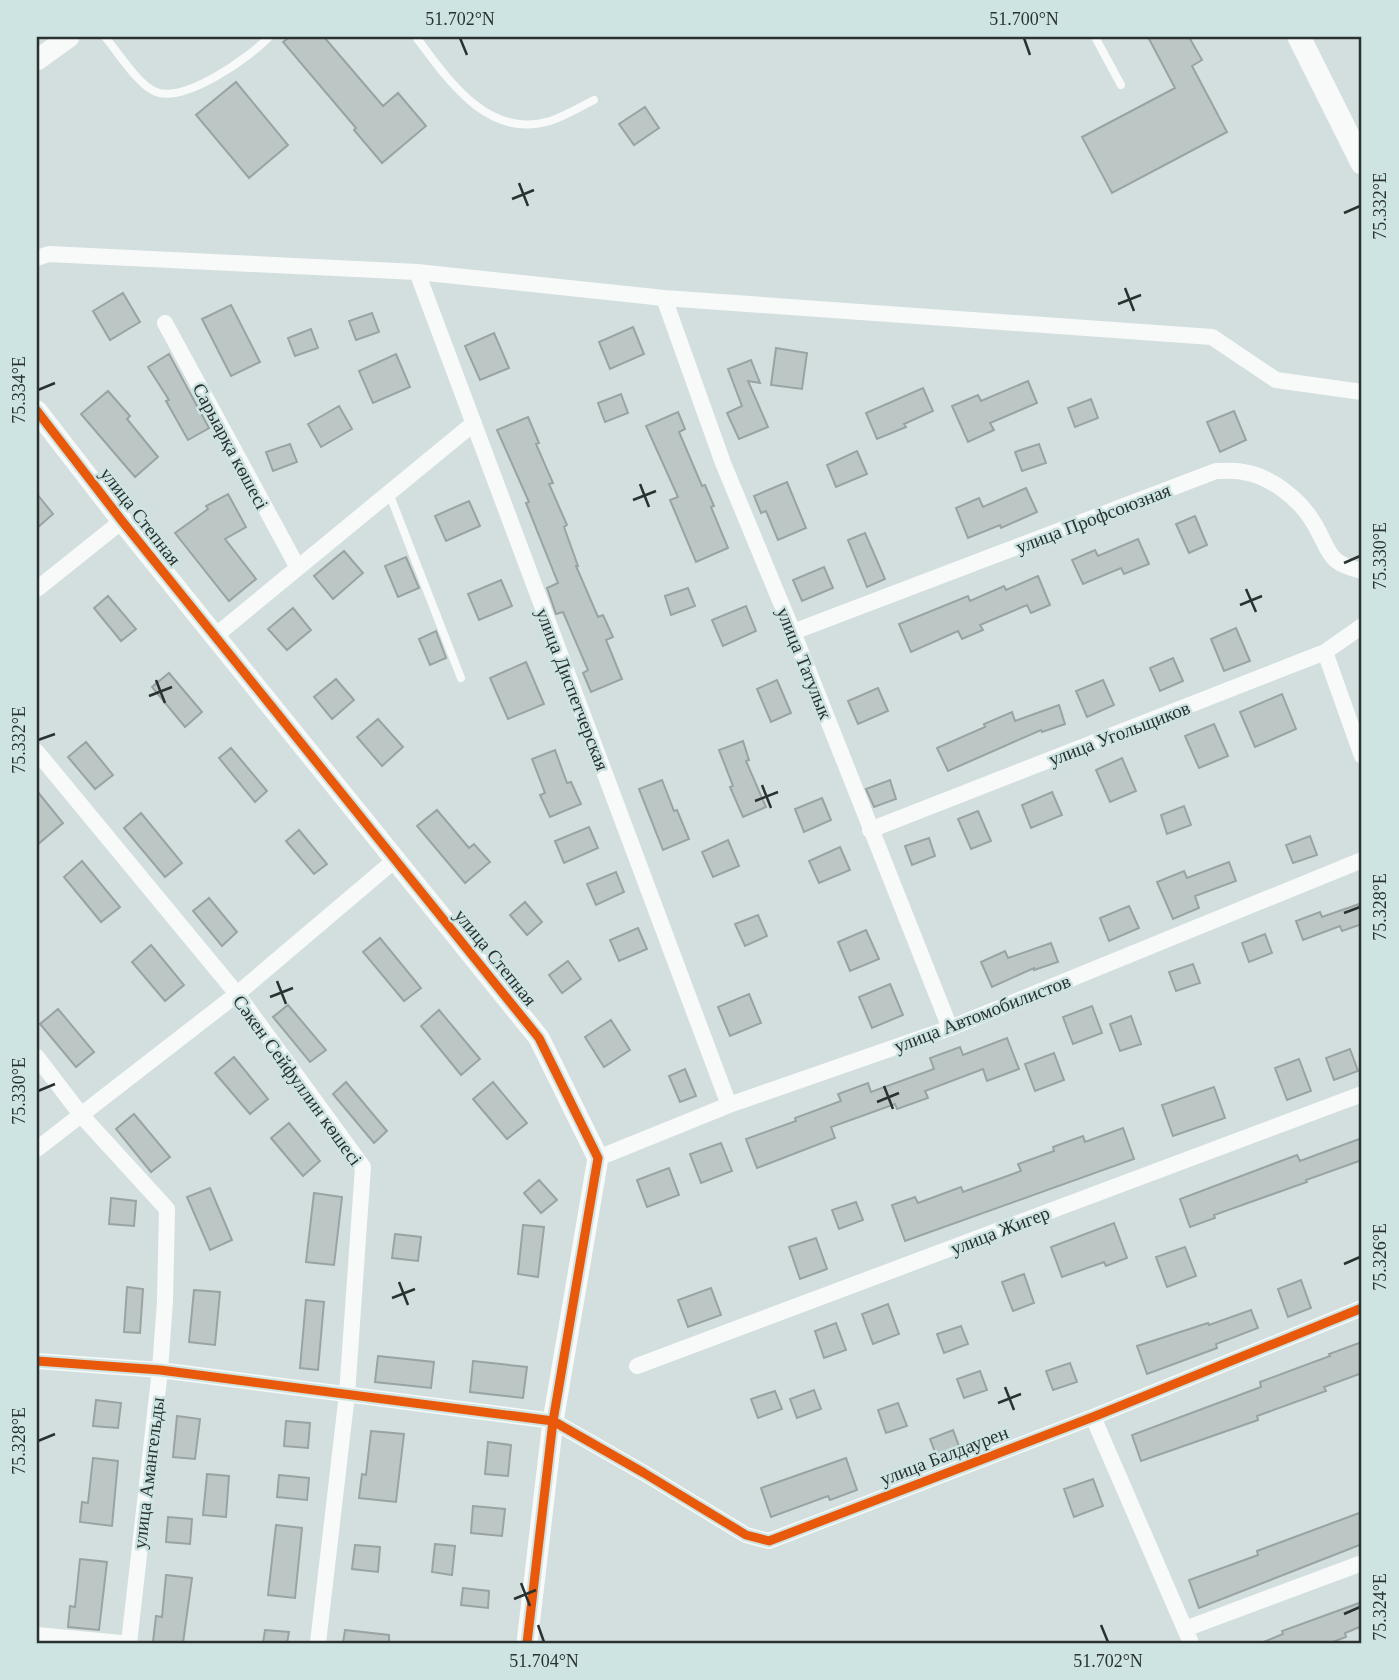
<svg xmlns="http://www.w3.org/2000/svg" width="1399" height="1680" font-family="'Times New Roman',serif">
	<rect width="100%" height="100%" fill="#d3dfde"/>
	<path fill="#bcc6c5" stroke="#9aa3a3" stroke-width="2" d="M290,37h34l59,69 15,-13 28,33 -44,37 -28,-33 2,-2 -73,-86z
		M1148,37h41l13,23 -10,6 35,66 -115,61 -30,-56 93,-49z
		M236,82l52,63 -39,33 -53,-63z
		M645,107l14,21 -25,17 -15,-21z
		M123,293l17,29 -30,18 -17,-29z
		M231,305l29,57 -29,14 -29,-57z
		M372,313l7,19 -23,8 -7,-19z
		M633,327l11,27 -34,15 -11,-27z
		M311,329l7,19 -23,8 -7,-18z
		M494,333l15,35 -29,12 -15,-34z
		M776,348l31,5 -5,36 -31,-4z
		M169,354l40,74 -21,12 -22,-39 3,-1 -21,-33z
		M396,354l14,33 -37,16 -14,-32z
		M751,360l9,23 -12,-2 20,46 -29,12 -12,-26 15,-7 -14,-37z
		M1028,381l9,22 -47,20 4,7 -26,12 -16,-36 26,-11 3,6z
		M923,388l10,23 -29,13 2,3 -29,12 -11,-26z
		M108,391l22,25 -3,3 31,38 -23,20 -54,-63z
		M621,394l7,19 -23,9 -7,-19z
		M1091,399l7,19 -23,9 -7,-19z
		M339,406l13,23 -31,18 -13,-23z
		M1234,411l12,29 -26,12 -13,-30z
		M678,412l7,17 -6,3 23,54 3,-1 9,21 -3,1 17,41 -32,14 -26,-62 8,-3 -32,-71z
		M528,417l11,26 -3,1 17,39 -4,1 18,41 -3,2 14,39h-2l22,51 5,-2 10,22 -7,3 16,39 -31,13 -8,-19 5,-3 -25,-58 -7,2 -9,-26 11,-5 -32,-80 3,-1 -32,-72z
		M290,444l7,18 -24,9 -7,-19z
		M1039,444l7,19 -24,8 -7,-19z
		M857,451l10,23 -31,13 -9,-22z
		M787,482l19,46 -28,12 -12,-29 -5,2 -7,-17z
		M1026,488l11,24 -36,16 -1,-3 -32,13 -12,-30 23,-10 4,9z
		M37,494l16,20 -16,14z
		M228,494l18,33 -21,12 31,40 -27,22 -54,-68 33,-24 -2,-3z
		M469,501l11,25 -34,15 -11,-25z
		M1195,516l12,29 -18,8 -13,-29z
		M865,533l20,46 -18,8 -19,-47z
		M1138,539l11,25 -25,10 -3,-6 -38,16 -11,-24 23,-10 3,6z
		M344,551l19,22 -30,26 -19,-23z
		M406,557l13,31 -21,9 -13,-31z
		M824,567l9,21 -31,13 -9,-21z
		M1038,576l12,29 -19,8 -4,-8 -47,20 3,5 -21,9 -4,-8 -47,21 -12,-28 69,-28 2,5 34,-15 2,4z
		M501,580l11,26 -33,14 -11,-26z
		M688,588l7,18 -24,9 -6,-19z
		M108,596l28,33 -15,12 -27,-33z
		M746,606l10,25 -33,15 -11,-26z
		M293,608l18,22 -24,20 -19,-21z
		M1236,628l14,33 -26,10 -13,-32z
		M436,631l10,27 -16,7 -11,-26z
		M1173,658l10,23 -23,10 -10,-23z
		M526,662l18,42 -36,15 -18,-41z
		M169,673l33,39 -17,15 -33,-40z
		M336,679l18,21 -22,19 -18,-22z
		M777,680l14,33 -20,9 -14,-33z
		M1103,680l11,25 -27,12 -11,-26z
		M878,688l10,23 -30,13 -10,-23z
		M1282,694l14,35 -41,18 -15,-35z
		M1059,705l6,19 -23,8 -1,-2 -93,41 -11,-23 48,-21 -1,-3 28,-12 3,9z
		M378,719l25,28 -21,19 -25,-29z
		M1214,724l14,32 -29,12 -14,-32z
		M743,741l6,19 -3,1 20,46 -23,10 -13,-30 3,-1 -14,-36z
		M86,742l27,33 -18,14 -27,-32z
		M231,748l36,43 -12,11 -36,-44z
		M555,750l12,33 4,-1 10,22 -31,13 -10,-22 5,-2 -13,-34z
		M1122,758l14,33 -26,11 -14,-32z
		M662,780l12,31 3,-1 12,29 -26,11 -24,-61z
		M890,780l6,19 -22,8 -8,-18z
		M37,791l26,32 -26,22z
		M1052,792l10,23 -31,13 -9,-23z
		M822,798l9,22 -27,12 -9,-23z
		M1184,806l7,19 -24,9 -6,-19z
		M437,810l32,38 5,-4 16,18 -25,21 -48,-57z
		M978,811l13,30 -20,8 -13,-30z
		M141,813l41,50 -17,14 -41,-49z
		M589,827l9,21 -34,15 -9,-22z
		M299,830l28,34 -13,10 -28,-33z
		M1310,836l7,19 -24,8 -7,-18z
		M929,838l6,18 -23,9 -7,-19z
		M728,840l11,26 -26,11 -11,-25z
		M840,847l10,23 -31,13 -10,-22z
		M82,861l38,46 -19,15 -37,-45z
		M1229,862l7,19 -41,15 4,12 -26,11 -16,-37 27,-11 3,7z
		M616,872l8,20 -28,13 -9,-21z
		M209,898l28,34 -15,14 -29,-35z
		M525,902l17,20 -15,13 -17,-20z
		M1359,904l3,10v10l-20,7 -2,-5 -37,14 -7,-19 24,-9 2,5z
		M1129,906l10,22 -30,13 -9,-23z
		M758,915l9,21 -22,10 -10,-22z
		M638,928l9,21 -28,12 -9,-21z
		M866,930l13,29 -29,12 -12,-29z
		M1265,934l7,19 -23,9 -7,-19z
		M380,938l41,50 -17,13 -41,-49z
		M1051,943l7,19 -24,8v-2l-42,19 -11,-25 24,-11 3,7z
		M151,945l33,40 -19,16 -33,-39z
		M568,961l13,18 -19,14 -13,-18z
		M1193,964l7,19 -24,8 -7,-19z
		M890,984l13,31 -31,13 -13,-31z
		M749,994l12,29 -31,13 -12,-29z
		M288,1005l38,45 -16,12 -37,-45z
		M1092,1006l10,27 -29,11 -10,-27z
		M58,1009l36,43 -18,15 -36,-43z
		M439,1010l41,49 -19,16 -40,-49z
		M1131,1016l10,28 -21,7 -10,-27z
		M611,1020l19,30 -26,17 -19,-30z
		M1007,1038l12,31 -32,12 -4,-12 -58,22 3,7 -31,11 -2,-5 -64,23 4,11 -78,30 -11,-29 50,-18 -1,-3 46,-17 -3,-7 30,-11 3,9 63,-23 -4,-11 30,-11 3,8z
		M1350,1049l8,22 -24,9 -8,-22z
		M1054,1053l10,27 -29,11 -10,-27z
		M234,1057l34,42 -18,15 -35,-41z
		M1299,1059l12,32 -24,9 -12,-32z
		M685,1069l11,27 -16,6 -11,-26z
		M346,1082l41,49 -13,12 -41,-49z
		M493,1082l34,41 -20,16 -34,-40z
		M1214,1087l11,31 -52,18 -11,-31z
		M134,1114l36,43 -19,15 -35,-43z
		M289,1123l31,38 -17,15 -32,-38z
		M1123,1128l11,31 -229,82 -13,-36 23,-8 3,6 43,-16 2,5 58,-21 -3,-7 36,-13 -1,-4 30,-11 2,6z
		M1362,1138v22l-56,20 1,2 -93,33 1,3 -25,9 -10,-28 117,-44 3,6z
		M721,1143l11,28 -31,12 -11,-29z
		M669,1168l10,27 -32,12 -10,-27z
		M539,1180l18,20 -16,13 -17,-20z
		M210,1188l22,52 -22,10 -23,-53z
		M314,1193l28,4 -8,68 -28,-3z
		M111,1198l25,3 -2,25 -25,-2z
		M856,1202l7,18 -24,9 -7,-19z
		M1114,1223l13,35 -21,8 -2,-4 -42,15 -11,-30z
		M523,1225l21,2 -6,50 -20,-3z
		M395,1234l26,3 -3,24 -26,-3z
		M816,1238l11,31 -27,10 -11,-32z
		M1185,1247l11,29 -29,11 -11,-30z
		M1024,1274l10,29 -21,8 -11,-29z
		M1301,1280l10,28 -23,9 -10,-28z
		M127,1287l16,2 -3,44 -16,-1z
		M711,1288l10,27 -33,12 -10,-27z
		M194,1290l26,2 -5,53 -26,-3z
		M306,1300l18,2 -6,68 -18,-2z
		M888,1304l11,30 -26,10 -11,-30z
		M1251,1310l7,18 -42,16 1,4 -70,26 -10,-28 71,-23 1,2z
		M836,1323l10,27 -22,8 -9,-27z
		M961,1326l7,18 -24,9 -7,-19z
		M1362,1342v31l-38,14 2,4 -69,25 1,4 -117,41 -9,-26 129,-48 -1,-5 70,-26 -1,-2z
		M378,1356l56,6 -3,26 -56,-6z
		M473,1361l54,6 -4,31 -53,-6z
		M1070,1363l7,19 -24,8 -7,-19z
		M980,1371l7,19 -23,8 -7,-19z
		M814,1390l7,19 -24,9 -7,-19z
		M775,1391l7,18 -24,9 -7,-19z
		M96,1400l25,3 -3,25 -25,-2z
		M898,1403l9,23 -21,7 -8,-23z
		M177,1416l23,3 -5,40 -22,-2z
		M286,1421l24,2 -2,25 -24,-2z
		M953,1430l7,19 -23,8 -7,-18z
		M371,1431l33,3 -8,68 -37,-4 3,-24 4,1z
		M488,1442l23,3 -3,31 -23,-2z
		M93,1458l25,3 -6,65 -32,-4 2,-20 6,1z
		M846,1458l11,32 -27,10 -2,-4 -57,21 -10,-29z
		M207,1474l22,2 -3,41 -23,-2z
		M279,1475l30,3 -2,22 -30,-3z
		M1093,1479l10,27 -29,11 -10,-28z
		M473,1506l32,3 -3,27 -31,-3z
		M1362,1512v32l-163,64 -10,-28 69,-25 -1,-4z
		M168,1517l24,2 -2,25 -24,-2z
		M276,1525l26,3 -7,70 -27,-3z
		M435,1544l20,2 -3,29 -20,-3z
		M355,1545l25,2 -2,25 -26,-3z
		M80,1559l27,3 -8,68 -31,-3 2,-21 5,1z
		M166,1575l26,3 -9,65 -30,-1 3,-26 6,1z
		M463,1588l26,3 -1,17 -27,-3z
		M1362,1602v24l-17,7 1,4 -16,6h-69l22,-9 -1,-3z
		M265,1630l24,2 -2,11h-24z
		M345,1630l44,5v8h-46z"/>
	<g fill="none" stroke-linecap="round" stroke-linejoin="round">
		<path stroke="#f8fafa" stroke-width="8" d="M105,37c13,15 33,48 51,55 29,11 93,-34 113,-55
			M416,37c32,42 71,103 134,84 15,-5 30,-14 44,-21
			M1095,37l26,48
			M389,493l72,185"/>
		<path stroke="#f8fafa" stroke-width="16" d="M37,258l12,-4 368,18 247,26 548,39 64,43 86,12
			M417,272l312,833
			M664,298l59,165 70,169 157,396
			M165,323l133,245
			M37,589l85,-68
			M793,632l423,-161c8,0 18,-1 27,1 28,4 58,28 72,53 16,28 12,38 47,46
			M215,636l259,-213
			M1325,652l37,104
			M37,752l200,242 126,173 -16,227 -29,249
			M870,830l455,-178 37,-26
			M37,1057l45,59 85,93 -2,92 -5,69 -31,273
			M37,1149l200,-155 158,-134
			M598,1158l131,-53 221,-77 412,-168
			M37,1361l123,9 393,51 91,52 102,62 23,6 324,-124 269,-109
			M637,1366l725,-272
			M1093,1417l98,226
			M1185,1629l177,-66
			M37,1635l84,8"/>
		<path stroke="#f8fafa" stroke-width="21" d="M37,60l32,-23
			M37,411l85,110 417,517 59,120 -45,263 -26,222"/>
		<path stroke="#f8fafa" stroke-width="23" d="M1299,37l63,126"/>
		<defs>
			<path id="cycleway" d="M37,411l85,110 417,517 59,120 -45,263 -26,222
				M37,1361l123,9 393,51 91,52 102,62 23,6 324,-124 269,-109"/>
		</defs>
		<use href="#cycleway" stroke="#cee4e2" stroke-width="13"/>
		<use href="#cycleway" stroke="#e8590c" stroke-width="9"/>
	</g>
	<path fill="none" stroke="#293231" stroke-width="2.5" d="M460,38l7,17M1024,38l6,17M519,183l9,23M512,199l22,-9M1344,213l16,-7M1125,288l9,23M1118,304l23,-9M38,390l17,-7M640,484l9,23M633,500l23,-9M1344,563l16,-7M1246,589l10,23M1240,605l22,-9M156,680l9,23M149,696l23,-9M38,740l17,-6M762,785l9,23M755,801l23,-9M1344,913l16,-6M277,981l9,23M270,997l23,-9M884,1086l9,23M38,1091l17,-7M877,1102l22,-9M1344,1264l16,-7M399,1282l9,23M392,1298l23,-9M1005,1387l9,23M998,1403l23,-9M38,1441l17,-7M521,1583l9,23M514,1599l22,-9M1344,1614l16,-7M538,1625l6,17M1101,1625l7,17"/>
	<g text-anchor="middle" stroke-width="5" stroke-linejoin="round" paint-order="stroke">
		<g font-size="19" fill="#293231" stroke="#cee4e2">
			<text transform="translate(231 446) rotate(62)" y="7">Сарыарқа көшесі</text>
			<text transform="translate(141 516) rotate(52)" y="7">улица Степная</text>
			<text transform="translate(1093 518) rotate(-21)" y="7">улица Профсоюзная</text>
			<text transform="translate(805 663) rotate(68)" y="7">улица Татулык</text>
			<text transform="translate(573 689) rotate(69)" y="7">улица Диспетчерская</text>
			<text transform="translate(1119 733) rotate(-21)" y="7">улица Угольщиков</text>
			<text transform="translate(496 957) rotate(51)" y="7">улица Степная</text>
			<text transform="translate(982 1013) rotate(-21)" y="7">улица Автомобилистов</text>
			<text transform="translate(298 1080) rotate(54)" y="7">Сәкен Сейфуллин көшесі</text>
			<text transform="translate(1000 1230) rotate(-21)" y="7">улица Жигер</text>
			<text transform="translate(944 1455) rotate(-21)" y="7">улица Балдаурен</text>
			<text transform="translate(148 1473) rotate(-83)" y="7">улица Амангельды</text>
		</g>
	</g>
	<rect width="1399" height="1680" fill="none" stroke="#cee4e2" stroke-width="77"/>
	<rect x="38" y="38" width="1322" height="1604" fill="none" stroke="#293231" stroke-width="2.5"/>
	<g font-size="18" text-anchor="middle" fill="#293231">
		<text x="460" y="25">51.702°N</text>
		<text x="1024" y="25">51.700°N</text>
		<text transform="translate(1380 206) rotate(-90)" y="6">75.332°E</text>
		<text transform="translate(19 390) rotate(-90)" y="6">75.334°E</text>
		<text transform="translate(1380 556) rotate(-90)" y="6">75.330°E</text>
		<text transform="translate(19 740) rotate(-90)" y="6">75.332°E</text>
		<text transform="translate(1380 907) rotate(-90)" y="6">75.328°E</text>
		<text transform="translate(19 1091) rotate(-90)" y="6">75.330°E</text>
		<text transform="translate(1380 1257) rotate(-90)" y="6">75.326°E</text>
		<text transform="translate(19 1441) rotate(-90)" y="6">75.328°E</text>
		<text transform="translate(1380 1607) rotate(-90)" y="6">75.324°E</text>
		<text x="544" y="1667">51.704°N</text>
		<text x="1108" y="1667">51.702°N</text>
	</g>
</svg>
